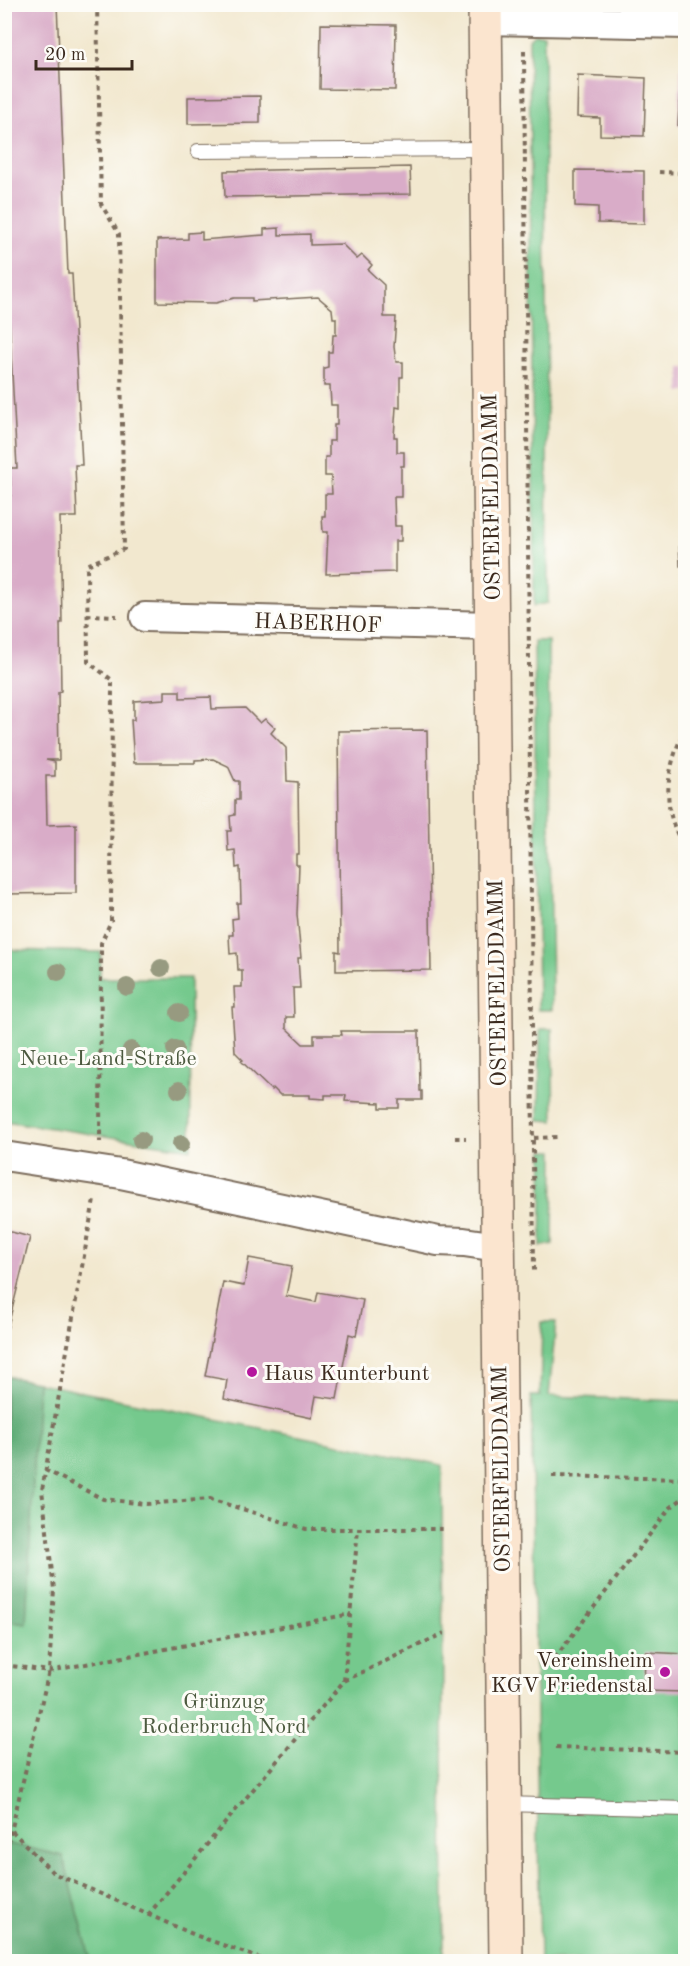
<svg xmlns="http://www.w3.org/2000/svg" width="690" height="1966" font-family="'Old Standard TT',serif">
	<rect width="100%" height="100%" fill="#fdfcf7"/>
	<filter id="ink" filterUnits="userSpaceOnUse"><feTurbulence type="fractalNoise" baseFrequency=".0167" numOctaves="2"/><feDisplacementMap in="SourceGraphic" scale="12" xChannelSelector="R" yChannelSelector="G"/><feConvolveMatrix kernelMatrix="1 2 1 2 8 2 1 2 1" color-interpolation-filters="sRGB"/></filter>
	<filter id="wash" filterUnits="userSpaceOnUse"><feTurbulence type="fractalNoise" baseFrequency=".008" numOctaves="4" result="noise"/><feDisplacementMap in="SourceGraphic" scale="24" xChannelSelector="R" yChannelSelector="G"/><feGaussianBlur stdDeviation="1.35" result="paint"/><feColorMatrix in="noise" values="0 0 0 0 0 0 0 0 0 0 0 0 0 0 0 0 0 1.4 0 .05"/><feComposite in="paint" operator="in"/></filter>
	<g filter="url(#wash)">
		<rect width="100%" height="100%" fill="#f2e8cf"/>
		<path fill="#75c98d" stroke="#587a56" stroke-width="1.5" d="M534,34h10l4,529v40l-14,3 -5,-567z
			M534,641h14l4,369h-14z
			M4,950l97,2 -1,26h90l1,171 -186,-28z
			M540,1029h12l2,92 -15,-1z
			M543,1151h11l-1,93 -12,2z
			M542,1322h14l-7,74 136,5v560h-145l-9,-565h9z
			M4,1376l438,89 2,496h-439z"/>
		<path fill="#60ad78" stroke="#4e6c4b" stroke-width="1.5" d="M5,1376l33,6 -12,241 -21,-3z
			M5,1843l58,13 28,105h-86z"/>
		<g id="blocks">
			<path fill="#d9acc8" d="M4,4h53l11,270h4l10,191h-7l2,52h-17l2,106h-2l1,68 -3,1 1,68h-13l9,2v14h-9l1,49 29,-1v69l-72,1v-398l7,-1 -1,-27h7l-10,-191h-3z
				M321,24l75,1 -1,65 -75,-1z
				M681,67h5v59h-8z
				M578,75l68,3 -2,58 -44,-1v-17l-23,-1z
				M260,96v27l-72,1v-27z
				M410,167l1,27 -186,3 -1,-26z
				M575,170l69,1v53l-46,-1v-16l-23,-1z
				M279,228v7l31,-1v11l32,-1 15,15 5,-4 10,10 -4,5 16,15v32h12l-2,30 2,15h7v15h-3v31l-4,-1 -2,30h3v15h7v14h-3v31h-7l1,29h6v15h-6v31l-69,2 2,-42h-5l-1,-16h3v-22h7l-1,-18h-6v-19h4v-16h5v-16h3v-20h-6l-1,-19h-6v-18l4,-1v-15h4l1,-17h3v-17h-3l-1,-9 -14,-12 -66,4v-3h-18l-18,5 -59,-1v-62l31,-1v-6l14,-1v8l62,-5v-6z
				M680,367h6v25h-6z
				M679,539h7v27h-6z
				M165,691h15v7l31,-1 1,12 33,-1 15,15 5,-4 10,9 -4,5 15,15 1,33 11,1 1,72h-3v11h3l-2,49 4,44h-3l2,30h-7l1,29h-8v11l17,16h11v-9h28l-1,-4h78l1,60h2v9h-23v8h-19v-5l-35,-2 1,-6h-21v4l-15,-1v-3h-30l-7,-7 -2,2 -30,-29 2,-1 -8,-8 -3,-45h3l-1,-20h8v-17h-4l-1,-17 -7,1 -1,-19h4l-1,-16 6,-1 -1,-15h4l-1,-36 -4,1 -1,-18 -7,1 -1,-20h4l-1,-15 5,-1v-15h4v-19h-4l-7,-15 -15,-7 -18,1v3h-61l-3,-43h3v-19l31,-2z
				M427,730l4,240 -95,1v-20l4,1 -2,-221z
				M4,1230l26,7 -25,101h-1z
				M249,1258l43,8 -6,30 30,6 2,-10 45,8 -7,36 -7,-2 -12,65 -21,-3 -4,22 -88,-19 3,-19 -22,-4 18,-94 21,4z
				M645,1652l41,2v38l-42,-1z"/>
		</g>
	</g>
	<g filter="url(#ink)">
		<use href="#blocks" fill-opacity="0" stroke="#7b6c5c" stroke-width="1.5"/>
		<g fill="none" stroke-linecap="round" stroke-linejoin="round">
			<defs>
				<path id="lane" d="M198,151l288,-2
					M504,1804l182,5"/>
				<path id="street" d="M485,20l201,4
					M145,617l347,9
					M4,1156l117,18 317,67 26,1 34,5"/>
				<path id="secondary" d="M485,4l21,1958"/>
			</defs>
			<use href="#lane" stroke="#7b6c5c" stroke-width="16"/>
			<use href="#street" stroke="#7b6c5c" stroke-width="32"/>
			<use href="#secondary" stroke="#7b6c5c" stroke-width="36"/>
			<path stroke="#7b6c5c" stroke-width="4" stroke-dasharray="4.5 4.5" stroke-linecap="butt" d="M97,4l4,200 18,30 5,315 -37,16 1,97 24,18 -1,241 -10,22v9l-1,190
				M524,51l10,1223
				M659,172l27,1
				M87,615l30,1
				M686,727c-20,40 -27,83 0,122
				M455,1138h11
				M534,1138l24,-1
				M45,1470l58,29 43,5 64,-5 96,30h139
				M552,1476l134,3
				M555,1658l115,-150 16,-12
				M4,1665l45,6 302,-57
				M344,1681l14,-152
				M556,1747l130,5
				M4,1827l7,3 42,43 142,62 75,27
				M4,1861l45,-190 5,-82 -12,-99 52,-290
				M148,1915l196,-234 100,-48"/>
			<use href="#lane" stroke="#fff" stroke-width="14"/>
			<use href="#street" stroke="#fff" stroke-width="28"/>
			<use href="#secondary" stroke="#fbe5cf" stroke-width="33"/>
		</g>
		<g fill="#979a80">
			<circle cx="161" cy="968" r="9"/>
			<circle cx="58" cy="972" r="9"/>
			<circle cx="127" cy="987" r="9"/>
			<circle cx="179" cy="1013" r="9"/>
			<circle cx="175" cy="1049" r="9"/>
			<circle cx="131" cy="1050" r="9"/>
			<circle cx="179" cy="1090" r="9"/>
			<circle cx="141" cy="1140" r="9"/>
			<circle cx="181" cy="1144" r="9"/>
		</g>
	</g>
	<g fill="#b5179e" stroke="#fdfcf7" stroke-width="2">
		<circle cx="252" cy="1372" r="6"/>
		<circle cx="665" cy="1672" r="6"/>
	</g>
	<g text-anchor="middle" stroke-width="6" stroke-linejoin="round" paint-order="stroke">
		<g font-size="22" fill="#3b2a1e" stroke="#fdfcf7">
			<text transform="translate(490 497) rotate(-91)" y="8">OSTERFELDDAMM</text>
			<text transform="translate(318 622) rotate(2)" y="8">HABERHOF</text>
			<text transform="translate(496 983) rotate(-91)" y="8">OSTERFELDDAMM</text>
			<text transform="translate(500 1469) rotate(-91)" y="8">OSTERFELDDAMM</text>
		</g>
		<g font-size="22" fill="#4c5a3f" stroke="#fdfcf7">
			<text x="108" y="1065">Neue-Land-Straße</text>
			<text x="224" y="1708">Grünzug<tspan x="224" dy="25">Roderbruch Nord</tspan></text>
		</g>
		<g font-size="22" fill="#3b2a1e" stroke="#fdfcf7" text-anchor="start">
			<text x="264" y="1380">Haus Kunterbunt</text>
			<text x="653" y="1667" text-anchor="end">Vereinsheim<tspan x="653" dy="25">KGV Friedenstal</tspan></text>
		</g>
	</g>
	<rect width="690" height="1966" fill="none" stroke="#fdfcf7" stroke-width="24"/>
	<path d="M36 60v9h96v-9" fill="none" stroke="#3b2a1e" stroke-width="3"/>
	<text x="45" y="60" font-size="18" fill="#3b2a1e" stroke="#fdfcf7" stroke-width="4.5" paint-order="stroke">20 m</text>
</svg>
